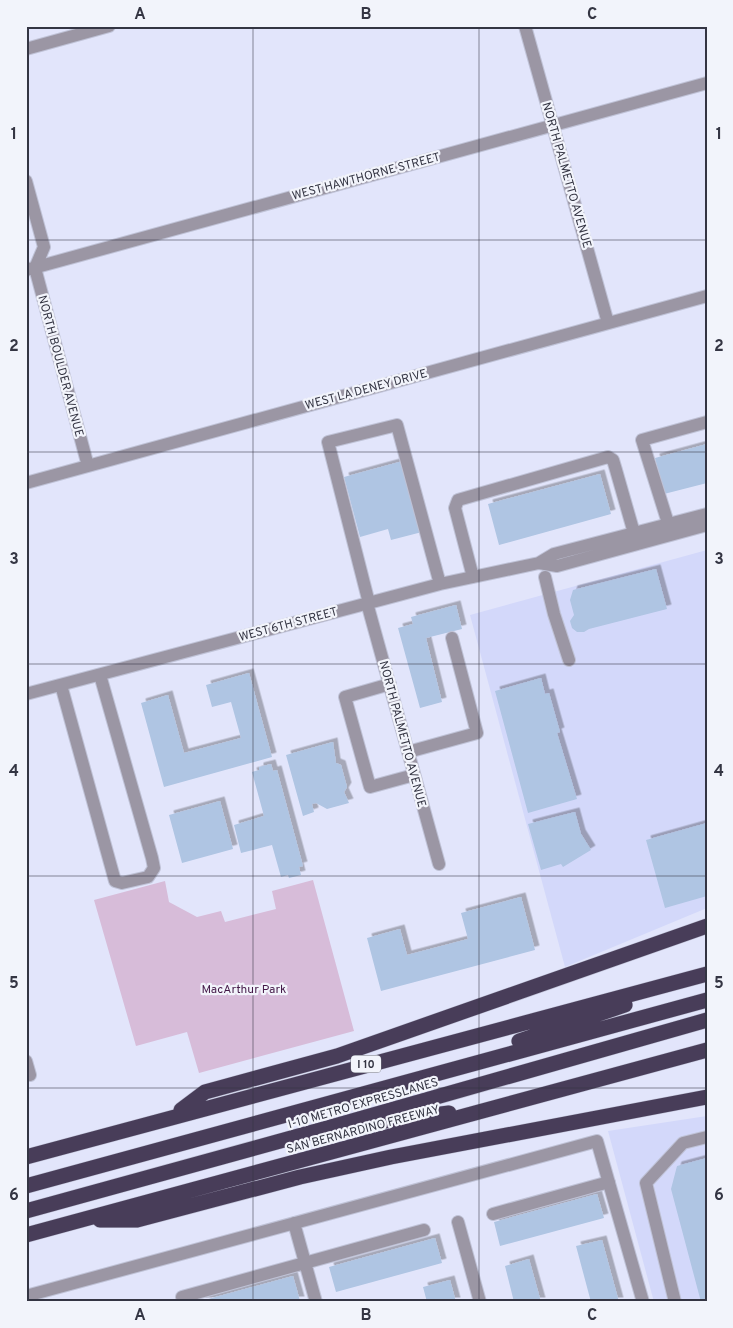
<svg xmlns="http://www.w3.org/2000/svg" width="733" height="1328" font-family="Overpass,sans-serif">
	<defs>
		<filter id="shadow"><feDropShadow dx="4.5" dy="-4.5" stdDeviation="0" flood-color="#0004"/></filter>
	</defs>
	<rect width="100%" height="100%" fill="#e2e5fb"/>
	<path fill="#d3d8fa" d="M707,550v358l-142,59 -95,-352z
		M707,1116v186h-53l-46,-171z"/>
	<path fill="#d7bcd9" d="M313,880l41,151 -155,42 -12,-41 -51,14 -42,-146 71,-19 4,21 28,15 24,-6 4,11 51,-13 -4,-18z"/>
	<path fill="#afc5e3" filter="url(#shadow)" d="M707,444v39l-43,11 -9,-36z
		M403,461l19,71 -31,8 -3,-11 -28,8 -16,-60z
		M600,474l11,40 -112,31 -11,-41z
		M656,569l11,40 -78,20 -5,3h-7l-5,-4 -2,-7 4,-6 -4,-15 3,-10z
		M456,605l6,24 -36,9 16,64 -22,6 -22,-80 15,-4 -2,-7z
		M249,673l23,84 -108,30 -23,-84 27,-8 16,58 57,-15 -10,-36 -19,5 -6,-22z
		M541,678l4,16 4,-1 11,39 -3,1 20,66 -49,14 -33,-122z
		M333,742l3,21 5,2 6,22 -3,5 5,11 -22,6 -11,-6 -4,1 2,8 -11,4 -17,-61z
		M271,764l2,7 4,-1 26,96 -4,1 2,8 -12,3 -1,-3 -7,2 -9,-32 -31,8 -7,-28 30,-9 -12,-44 7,-2v-3z
		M220,801l13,48 -51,14 -13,-48z
		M575,812l6,22 10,16 -28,17 -2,-3 -20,6 -13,-46z
		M707,823v73l-42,12 -19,-68z
		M521,897l14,53 -154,41 -14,-53 33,-9 7,26 61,-16 -7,-26z
		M707,1158v144h-6l-30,-113 6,-23z
		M597,1194l7,24 -104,28 -6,-24z
		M435,1238l7,25 -106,29 -7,-25z
		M602,1240l17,62h-28l-15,-56z
		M529,1259l12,43h-27l-9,-36z
		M293,1276l7,25 -99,1v-1z
		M450,1280l6,22h-29l-4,-15z"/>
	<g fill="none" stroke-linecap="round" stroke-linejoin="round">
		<defs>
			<path id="minor" d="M525,26l83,297
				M26,49l83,-23
				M26,181l18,66 -9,21 53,198
				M26,270l681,-187
				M26,483l681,-187
				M668,523l-26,-83 65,-18
				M539,563l18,3 150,-41
				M473,577l-18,-69 3,-8 150,-43 5,3 3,10 18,63
				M545,577l9,37 15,46
				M367,603l72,261
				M369,603l-41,-161 69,-17 43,159
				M390,684l-45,13 25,90 44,-12
				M61,685l54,196 7,2 26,-6 6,-9 -2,-10 -52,-183
				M26,694l414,-110 99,-21 15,-9 153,-40
				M408,752l69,-19 -25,-95
				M26,1061l4,14
				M493,1214l116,-32
				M458,1222l22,80
				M294,1223l22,79
				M26,1296l571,-155 46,161
				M182,1297l242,-67
				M675,1302l-29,-119 37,-40 24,-6"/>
			<path id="highway" d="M519,1041l106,-36
				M181,1110l24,-18 132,-36 370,-130
				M377,1122l72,-9
				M26,1157l681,-183
				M26,1186l681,-186
				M26,1211l305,-84 376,-107
				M100,1220h37l163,-43 91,-20 316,-60
				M26,1235l681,-185"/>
		</defs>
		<use href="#minor" stroke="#bfc2d6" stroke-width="14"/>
		<use href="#highway" stroke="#bfc2d6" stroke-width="16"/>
		<use href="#minor" stroke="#9b96a4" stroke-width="12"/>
		<use href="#highway" stroke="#483d59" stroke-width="15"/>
	</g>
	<path fill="none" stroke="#343543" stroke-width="1" stroke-opacity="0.55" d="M253,26v1276M479,26v1276M26,240h681M26,452h681M26,664h681M26,876h681M26,1088h681"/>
	<g text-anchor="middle" stroke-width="4.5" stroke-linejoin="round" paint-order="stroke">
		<rect fill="#f2f4fb" stroke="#6d6e7a" stroke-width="1" x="351" y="1055.5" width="30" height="17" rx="4"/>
		<g font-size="11" font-weight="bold" fill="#343543">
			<text x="366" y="1068">I 10</text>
		</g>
		<g font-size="12" fill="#343543" stroke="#f2f4fb">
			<text transform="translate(567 175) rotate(74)" y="4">NORTH PALMETTO AVENUE</text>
			<text transform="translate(366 176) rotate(-15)" y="4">WEST HAWTHORNE STREET</text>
			<text transform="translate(61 366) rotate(75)" y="4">NORTH BOULDER AVENUE</text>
			<text transform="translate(366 389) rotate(-15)" y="4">WEST LA DENEY DRIVE</text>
			<text transform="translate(288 624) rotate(-15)" y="4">WEST 6TH STREET</text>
			<text transform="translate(403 734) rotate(75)" y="4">NORTH PALMETTO AVENUE</text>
			<text transform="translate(363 1103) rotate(-16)" y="4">I-10 METRO EXPRESSLANES</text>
			<text transform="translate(363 1129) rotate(-15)" y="4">SAN BERNARDINO FREEWAY</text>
		</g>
		<g font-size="12" fill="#441948" stroke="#f2f4fb">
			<text x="244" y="993">MacArthur Park</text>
		</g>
	</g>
	<rect width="733" height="1328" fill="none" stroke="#f2f4fb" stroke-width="55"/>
	<rect x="28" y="28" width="678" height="1272" fill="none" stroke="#343543" stroke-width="2"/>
	<g font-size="16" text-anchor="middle" font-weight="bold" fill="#343543">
		<text x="140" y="19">A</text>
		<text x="366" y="19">B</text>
		<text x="592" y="19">C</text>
		<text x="14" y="139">1</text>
		<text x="719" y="139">1</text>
		<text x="14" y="351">2</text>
		<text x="719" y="351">2</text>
		<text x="14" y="564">3</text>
		<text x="719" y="564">3</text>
		<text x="14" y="776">4</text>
		<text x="719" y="776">4</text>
		<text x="14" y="988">5</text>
		<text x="719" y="988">5</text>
		<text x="14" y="1200">6</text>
		<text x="719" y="1200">6</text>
		<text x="140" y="1320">A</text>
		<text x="366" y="1320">B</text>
		<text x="592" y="1320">C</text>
	</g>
</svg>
